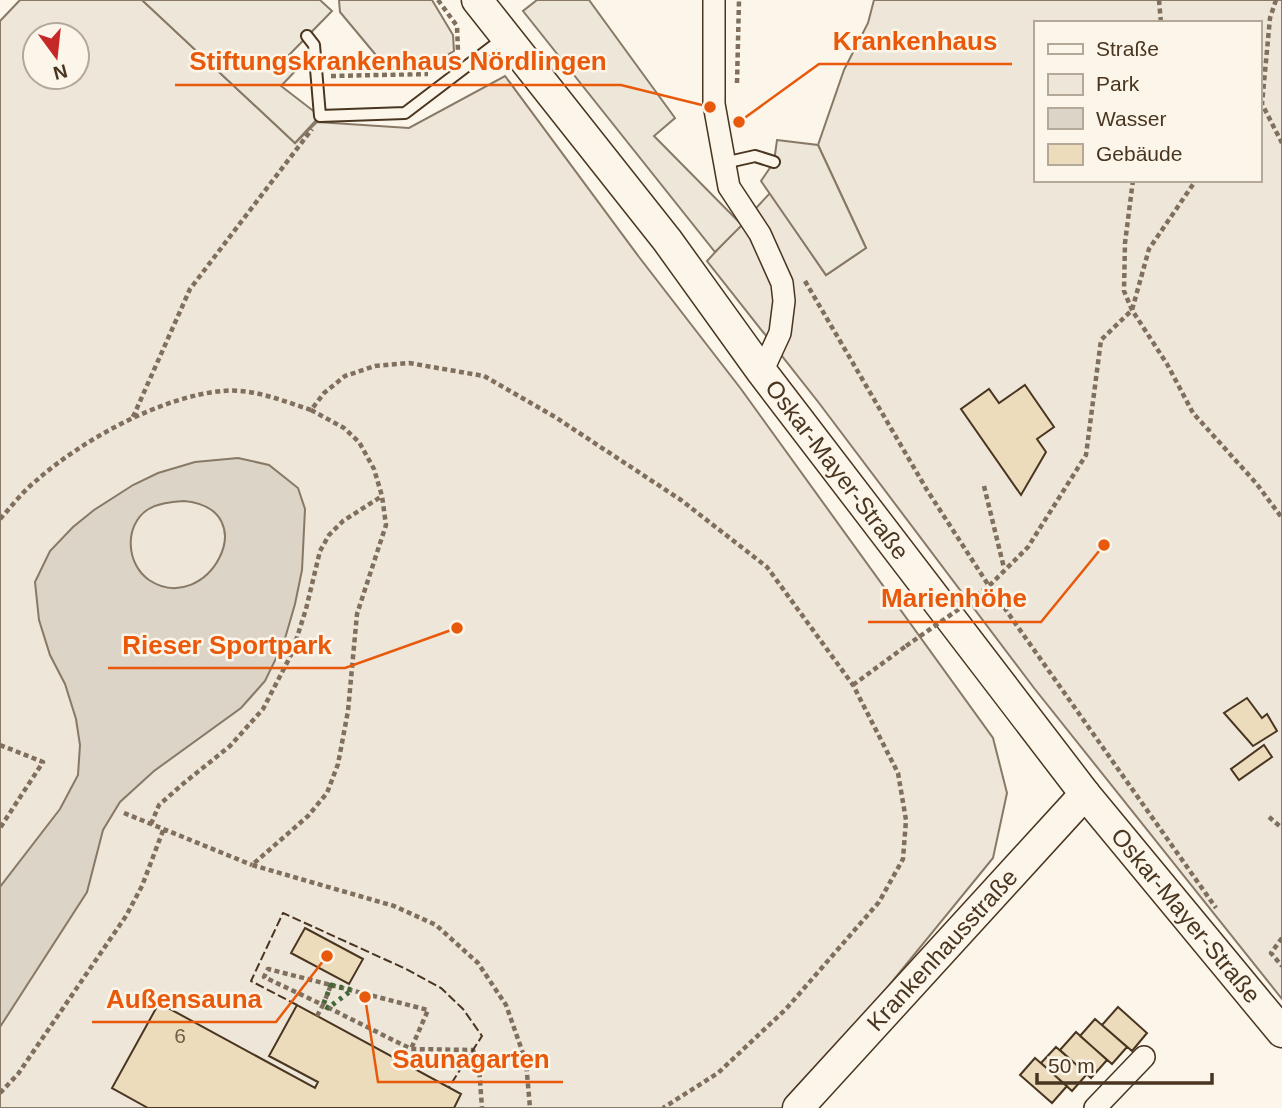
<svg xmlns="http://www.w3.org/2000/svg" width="1282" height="1108" font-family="Helvetica,sans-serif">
	<rect width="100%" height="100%" fill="#fbf6e9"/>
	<path fill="#ede6d9" stroke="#887966" stroke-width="2" fill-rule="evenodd" d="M20,0h122l153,143 22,-21 92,6 96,-52 134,181 102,132 252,349 14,55 -14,65 -204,250h-789v-1087zM35,35h42v42h-42z
		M339,0h93l21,35 1,16 -31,18 -38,-3 -45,-54z
		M874,0h408v999l-248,-311 -215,-285 -112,-142 63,-68 56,82 40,-27 -48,-103 26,-75 24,-47zM1035,23h224v157h-224z"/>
	<path fill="#ede7d9" stroke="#887966" stroke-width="2" d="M142,0h178l12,11 -43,44 12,10 -20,21 39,30 -25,27z
		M537,0h52l86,118 -21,18 88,89 -27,27 -192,-241z
		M777,140l41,5 48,103 -40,27 -65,-94 13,-19z"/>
	<path fill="#dcd4c6" stroke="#887966" stroke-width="2" fill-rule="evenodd" d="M238,458l31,7 29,23 7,21 -3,61 -7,34 -11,38 -19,39 -24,27 -87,63 -34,31 -17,28 -16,62 -87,135v-140l60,-78 18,-34 2,-30 -4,-26 -11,-35 -15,-29 -11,-35 -4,-38 15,-31 23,-24 21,-17 39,-25 25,-12 37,-11zM184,501c83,8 23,117 -35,79 -23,-16 -25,-54 -2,-70 11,-7 24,-8 37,-9z"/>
	<path fill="#ecdcbc" stroke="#4a3520" stroke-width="2" d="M1025,385l29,42 -17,12 9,13 -25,43 -60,-86 28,-20 10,14z
		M1247,698l15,20 5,-4 10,17 -24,15 -29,-33z
		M1264,745l8,12 -33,23 -8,-11z
		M305,928l58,31 -14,25 -58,-31z
		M159,1003l156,85 3,-6 -49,-26 28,-51 164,89 -7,14h-306l-36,-20z
		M1118,1007l29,26 -15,18 -30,-26z
		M1095,1019l32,28 -15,17 -32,-28z
		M1076,1032l31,28 -16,18 -31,-28z
		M1056,1047l31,27 -15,17 -31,-28z
		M1035,1058l32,28 -15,17 -32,-28z"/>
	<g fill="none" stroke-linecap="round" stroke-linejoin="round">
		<defs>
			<path id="lane" d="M307,36l7,9 6,71 85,-3 100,-76
				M724,163l31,-7 19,6"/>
			<path id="street" d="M714,0v104l15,83 31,47 22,49 2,18 -4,32 -18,39
				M1095,1108l49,-51"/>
			<g id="secondary">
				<path id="s1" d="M477,0l190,240 95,132 323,422 197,238"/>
				<path id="s2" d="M798,1108l287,-314"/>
			</g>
		</defs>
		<use href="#lane" stroke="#4a3520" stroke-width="14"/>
		<use href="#street" stroke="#4a3520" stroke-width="24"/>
		<use href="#secondary" stroke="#4a3520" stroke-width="33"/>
		<path stroke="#7f6f5c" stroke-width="4.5" stroke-dasharray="5 3.5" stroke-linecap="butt" d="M438,0l19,26 1,26
			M1159,0l2,23
			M1276,0l-6,18 -8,86 20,39
			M331,76l97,-2
			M737,83l2,-83
			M1133,180l-8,63 -1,48 8,19 35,54 26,49 63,70 26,35
			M805,281l122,209 62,96 227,322
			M311,410l33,18 15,14 15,27 8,27 4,29 -29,89 -9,97 -10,53 -11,29 -19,23 -56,49 142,41 42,19 42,38 28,42 20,57 4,46
			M133,417l57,-128 122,-160
			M984,486l20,82
			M0,519c12,-13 23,-28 37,-39 45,-40 125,-84 186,-89 30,-3 60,10 88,19l13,-17 21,-17 30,-10 34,-3 75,13 71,41 126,83 86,67 86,118 45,88 8,47 -3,39 -24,43 -93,107 -68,64 -55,35
			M969,601l20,-15 39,-39 58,-92 15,-115 31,-30 17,-61 47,-69
			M853,685l53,-39
			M0,745l43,17 -43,66
			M124,813l128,52
			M1269,817l13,11
			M151,824l8,-19 25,-22 46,-37 33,-37 29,-56 14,-44 14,-58 9,-16 14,-14 39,-25
			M1282,938l-11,15 11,13
			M331,985l97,25 -17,39
			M317,1016l6,-11 -59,-28 4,-8 63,16 -8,20 88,44 62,1 6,17 3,41
			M0,1093l18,-19 108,-158 16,-30 22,-58"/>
		<use href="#lane" stroke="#fbf6e9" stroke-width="10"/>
		<use href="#street" stroke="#fbf6e9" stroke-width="21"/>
		<use href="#secondary" stroke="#fbf6e9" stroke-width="30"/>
		<path stroke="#7f6f5c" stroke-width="4.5" stroke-dasharray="5 3.5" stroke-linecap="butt" d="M906,646l63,-44"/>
		<path stroke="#436837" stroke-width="5" stroke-dasharray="3.5 5" stroke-linecap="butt" d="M331,985l21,5 -24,18 -5,-3z"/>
		<path stroke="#4a3520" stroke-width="2" stroke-dasharray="9 3.5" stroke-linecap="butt" d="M297,1005l-46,-24 32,-68 123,56 35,19 22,21 19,27 -33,51"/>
	</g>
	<g text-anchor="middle" stroke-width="5" stroke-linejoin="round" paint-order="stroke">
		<g font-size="21" fill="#725f47">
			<text x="180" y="1043">6</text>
		</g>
		<g font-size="24" fill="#4a3520" stroke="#fbf6e9">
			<text dy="8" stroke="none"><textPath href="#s1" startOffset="592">Oskar-Mayer-Straße</textPath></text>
			<text dy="8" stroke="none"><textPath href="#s1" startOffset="1158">Oskar-Mayer-Straße</textPath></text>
			<text dy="8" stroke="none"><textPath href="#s2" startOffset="214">Krankenhausstraße</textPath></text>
		</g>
	</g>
	<path fill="none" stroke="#e8590c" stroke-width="2.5" d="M739 122L819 64H1012M710 107L621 85H175M1104 545L1041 622H868M457 628L345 668H108M327 956L276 1022H92M365 997L378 1082H563"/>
	<g fill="#e8590c" stroke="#fbf6e9" stroke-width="2.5">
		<circle cx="739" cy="122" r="7"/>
		<circle cx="710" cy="107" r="7"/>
		<circle cx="1104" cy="545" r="7"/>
		<circle cx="457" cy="628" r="7"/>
		<circle cx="327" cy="956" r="7"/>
		<circle cx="365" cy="997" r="7"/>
	</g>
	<g font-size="26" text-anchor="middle" font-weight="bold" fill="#e8590c" stroke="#fbf6e9" stroke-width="5" stroke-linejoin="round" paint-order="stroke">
		<text x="915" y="50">Krankenhaus</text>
		<text x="398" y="70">Stiftungskrankenhaus Nördlingen</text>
		<text x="954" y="607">Marienhöhe</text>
		<text x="227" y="654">Rieser Sportpark</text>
		<text x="184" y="1008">Außensauna</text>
		<text x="471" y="1068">Saunagarten</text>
	</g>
	<rect x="1034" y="21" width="228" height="161" fill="#fbf6e9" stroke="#b4a999" stroke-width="2"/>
	<rect x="1048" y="44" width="35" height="10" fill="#fbf6e9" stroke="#b4a999" stroke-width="2"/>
	<text x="1096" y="56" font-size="21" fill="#4a3520">Straße</text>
	<rect x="1048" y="74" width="35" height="21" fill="#ede6d9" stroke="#b4a999" stroke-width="2"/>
	<text x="1096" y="91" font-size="21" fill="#4a3520">Park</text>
	<rect x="1048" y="108" width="35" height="21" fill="#dcd4c6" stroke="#b4a999" stroke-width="2"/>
	<text x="1096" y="126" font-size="21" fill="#4a3520">Wasser</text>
	<rect x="1048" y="144" width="35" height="21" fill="#ecdcbc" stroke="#b4a999" stroke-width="2"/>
	<text x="1096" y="161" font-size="21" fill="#4a3520">Gebäude</text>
	<g transform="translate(56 56) rotate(165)"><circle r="33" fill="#fbf6e9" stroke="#b4a999" stroke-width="2"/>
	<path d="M0-5L12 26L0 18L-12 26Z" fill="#c62828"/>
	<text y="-10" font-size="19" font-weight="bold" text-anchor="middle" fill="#4a3520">N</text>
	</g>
	<path d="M1037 1073v10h175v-10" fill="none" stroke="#4a3520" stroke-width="3.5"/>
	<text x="1048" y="1073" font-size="21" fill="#4a3520" stroke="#fbf6e9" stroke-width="5" paint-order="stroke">50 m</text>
</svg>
